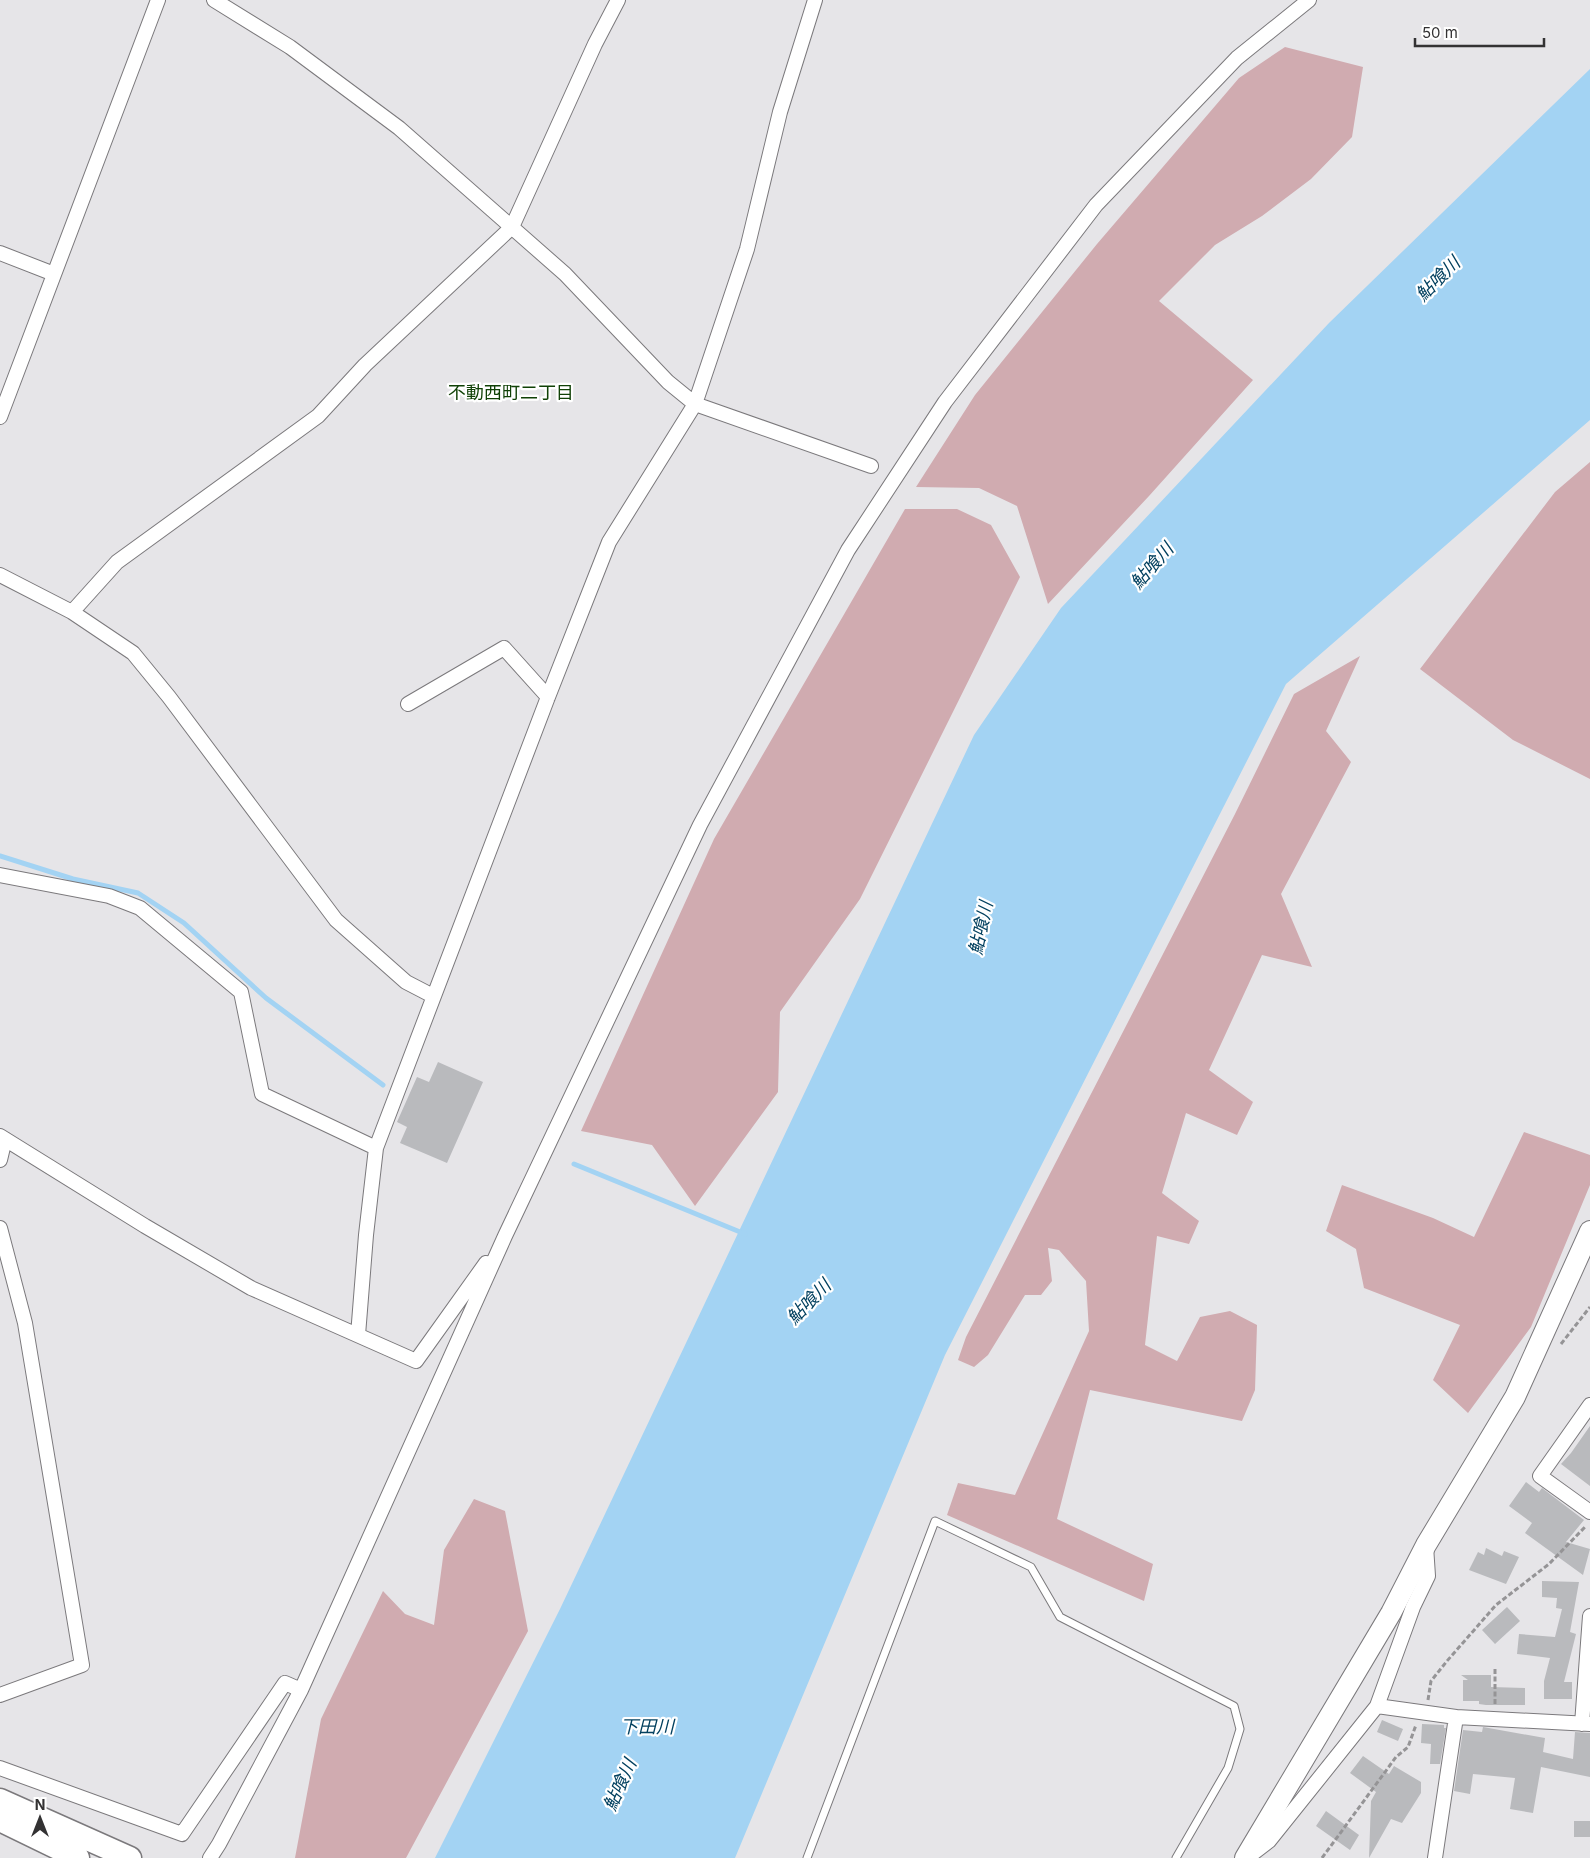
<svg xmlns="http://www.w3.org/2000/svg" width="1590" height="1858" font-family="Inter,'Noto Sans JP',sans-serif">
	<rect width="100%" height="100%" fill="#e6e5e8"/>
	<path fill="#d0abb0" d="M1285,47l78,20 -11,70 -41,42 -49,37 -47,29 -56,56 94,79 -104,116 -101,108 -31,-98 -38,-18 -63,-1 59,-92 122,-151 142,-166z
		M1590,462v317l-77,-39 -93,-71 135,-177z
		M905,509h52l34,16 29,52 -160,322 -80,113 -2,80 -83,114 -43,-61 -71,-14 133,-292z
		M1360,656l-34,75 25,31 -70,132 31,73 -50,-12 -53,115 44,32 -16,33 -51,-22 -24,80 37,28 -10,23 -32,-8 -12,109 32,16 23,-44 30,-6 27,14 -2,65 -13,31 -152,-31 -33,129 96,45 -9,37 -197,-86 11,-32 57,12 74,-164 -3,-50 -27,-31 -11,-2 4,33 -11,14h-16l-37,60 -14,12 -16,-7 8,-23 269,-523 59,-120z
		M1524,1132l66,23v30l-59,142 -63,86 -35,-33 27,-55 -96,-37 -8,-39 -30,-18 16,-46 91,33 41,19z
		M474,1499l31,12 23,120 -122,227h-111l26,-139 62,-128 22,23 29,11 10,-75z"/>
	<path fill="#a3d3f3" d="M1590,69v351l-304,264 -341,671 -210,503h-300l125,-249 414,-874 87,-127 268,-285z"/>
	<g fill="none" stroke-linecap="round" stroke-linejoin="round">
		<path stroke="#a3d3f3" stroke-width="5" d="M0,856l73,23 65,14 46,30 82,75 117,87
			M574,1164l171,70"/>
	</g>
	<path fill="#b9babd" d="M438,1062l45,20 -36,81 -47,-20 7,-16 -10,-5 20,-45 12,5z
		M1590,1426v60l-29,-22 10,-11z
		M1526,1482l13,10 3,-4 42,32 -18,22 24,7 -7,26 -58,-42 7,-10 -23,-17z
		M1486,1548l16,8 2,-5 15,6 -13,27 -37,-14 9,-18 6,3z
		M1542,1581l37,1 -9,50 6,2 -12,48h8v17h-28v-18l6,-23 -33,-4 2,-20 36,3 7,-28 -6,-1 1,-10 -15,-1z
		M1507,1607l13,14 -25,23 -13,-14z
		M1461,1675h30v12l34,1v17h-39l-7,-1v-3h-16v-21h5z
		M1382,1720l21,9 -5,12 -21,-9z
		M1422,1724l22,1v3h2l-6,36h-10l1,-20 -10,-1z
		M1483,1727l62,11 -2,14 30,7 2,-27 15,1v44l-49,-10 -8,46 -23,-4 5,-31 -42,-4 -3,20 -16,-3 9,-61 19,2z
		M1363,1756l26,18 5,-8 27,16v11l-19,30 -11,-4 -22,39 2,-57 5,-9 -26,-19z
		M1326,1811l33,24 -9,15 -34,-24z
		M1574,1821h16v16h-16z"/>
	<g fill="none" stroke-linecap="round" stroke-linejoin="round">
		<defs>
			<path id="lane" d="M807,1858l128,-337 96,46 29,50 174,89 6,23 -12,39 -52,90"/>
			<path id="street" d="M214,0l76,47 109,81 166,146 103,108 27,22 176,62
				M0,253l54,21
				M0,417l158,-417
				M0,575l72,37 61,41 36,44 167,223 70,62 27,14
				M72,612l45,-50 201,-146 47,-51 147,-138 83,-183 23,-44
				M408,704l96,-56 44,49
				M0,875l109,21 31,12 101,84 21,102 114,54
				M0,1136l145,90 106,62 165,73 70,-98
				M0,1160l5,-21
				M0,1228l25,95 57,342 -82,30
				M358,1335l8,-100 10,-87 172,-451 61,-155 86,-138 52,-155 33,-137 35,-112
				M1590,1405l-50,71 50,36
				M1426,1546l2,30 -15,31 -36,99 79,11 134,7
				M1582,1724l8,-108
				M0,1768l182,66 103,-151 16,7
				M1252,1854l17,-13 108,-135
				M210,1858l9,-14 82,-154 204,-454 195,-411 148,-275 97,-148 151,-197 141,-147 72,-58
				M1435,1858l21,-141"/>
			<path id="secondary" d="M1245,1858l146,-245 35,-68 89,-148 75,-166"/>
			<path id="primary" d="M0,1800l130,58
				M0,1820l78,38"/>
		</defs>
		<use href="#lane" stroke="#7b797c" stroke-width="9"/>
		<use href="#street" stroke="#7b797c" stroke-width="16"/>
		<use href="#secondary" stroke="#7b797c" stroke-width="22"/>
		<use href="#primary" stroke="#7b797c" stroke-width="25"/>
		<path stroke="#959496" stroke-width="3" stroke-dasharray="5 2.5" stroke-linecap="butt" d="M1561,1344l29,-37
			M1428,1700l3,-19 16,-20 49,-56 53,-41 37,-38
			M1495,1704v-37
			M1322,1858l74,-101 12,-10 8,-22"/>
		<use href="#lane" stroke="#fff" stroke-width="7"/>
		<use href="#street" stroke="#fff" stroke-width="14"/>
		<use href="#secondary" stroke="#fff" stroke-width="20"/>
		<use href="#primary" stroke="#fff" stroke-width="22"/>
	</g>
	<g text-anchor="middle" stroke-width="4.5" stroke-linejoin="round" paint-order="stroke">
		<g font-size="18" font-style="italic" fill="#02405f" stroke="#fff">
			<text transform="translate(1438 279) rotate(-45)" y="6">鮎喰川</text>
			<text transform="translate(1152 566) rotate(-49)" y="6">鮎喰川</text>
			<text transform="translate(981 928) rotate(-78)" y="6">鮎喰川</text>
			<text transform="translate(809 1302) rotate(-46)" y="6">鮎喰川</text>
			<text x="647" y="1733">下田川</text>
			<text transform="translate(620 1785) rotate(-66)" y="6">鮎喰川</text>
		</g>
		<g font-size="18" fill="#104106" stroke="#fff">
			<text x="511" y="399">不動西町二丁目</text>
		</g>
	</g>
	<g transform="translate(40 1818)" stroke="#ffffff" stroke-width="4" paint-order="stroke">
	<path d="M0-4L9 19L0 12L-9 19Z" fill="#333233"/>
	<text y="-8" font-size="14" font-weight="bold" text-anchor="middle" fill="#333233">N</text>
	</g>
	<path d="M1415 38v8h129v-8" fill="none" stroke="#333233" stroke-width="2.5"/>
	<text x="1422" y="38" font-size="15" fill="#333233" stroke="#ffffff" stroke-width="4" paint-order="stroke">50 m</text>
</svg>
